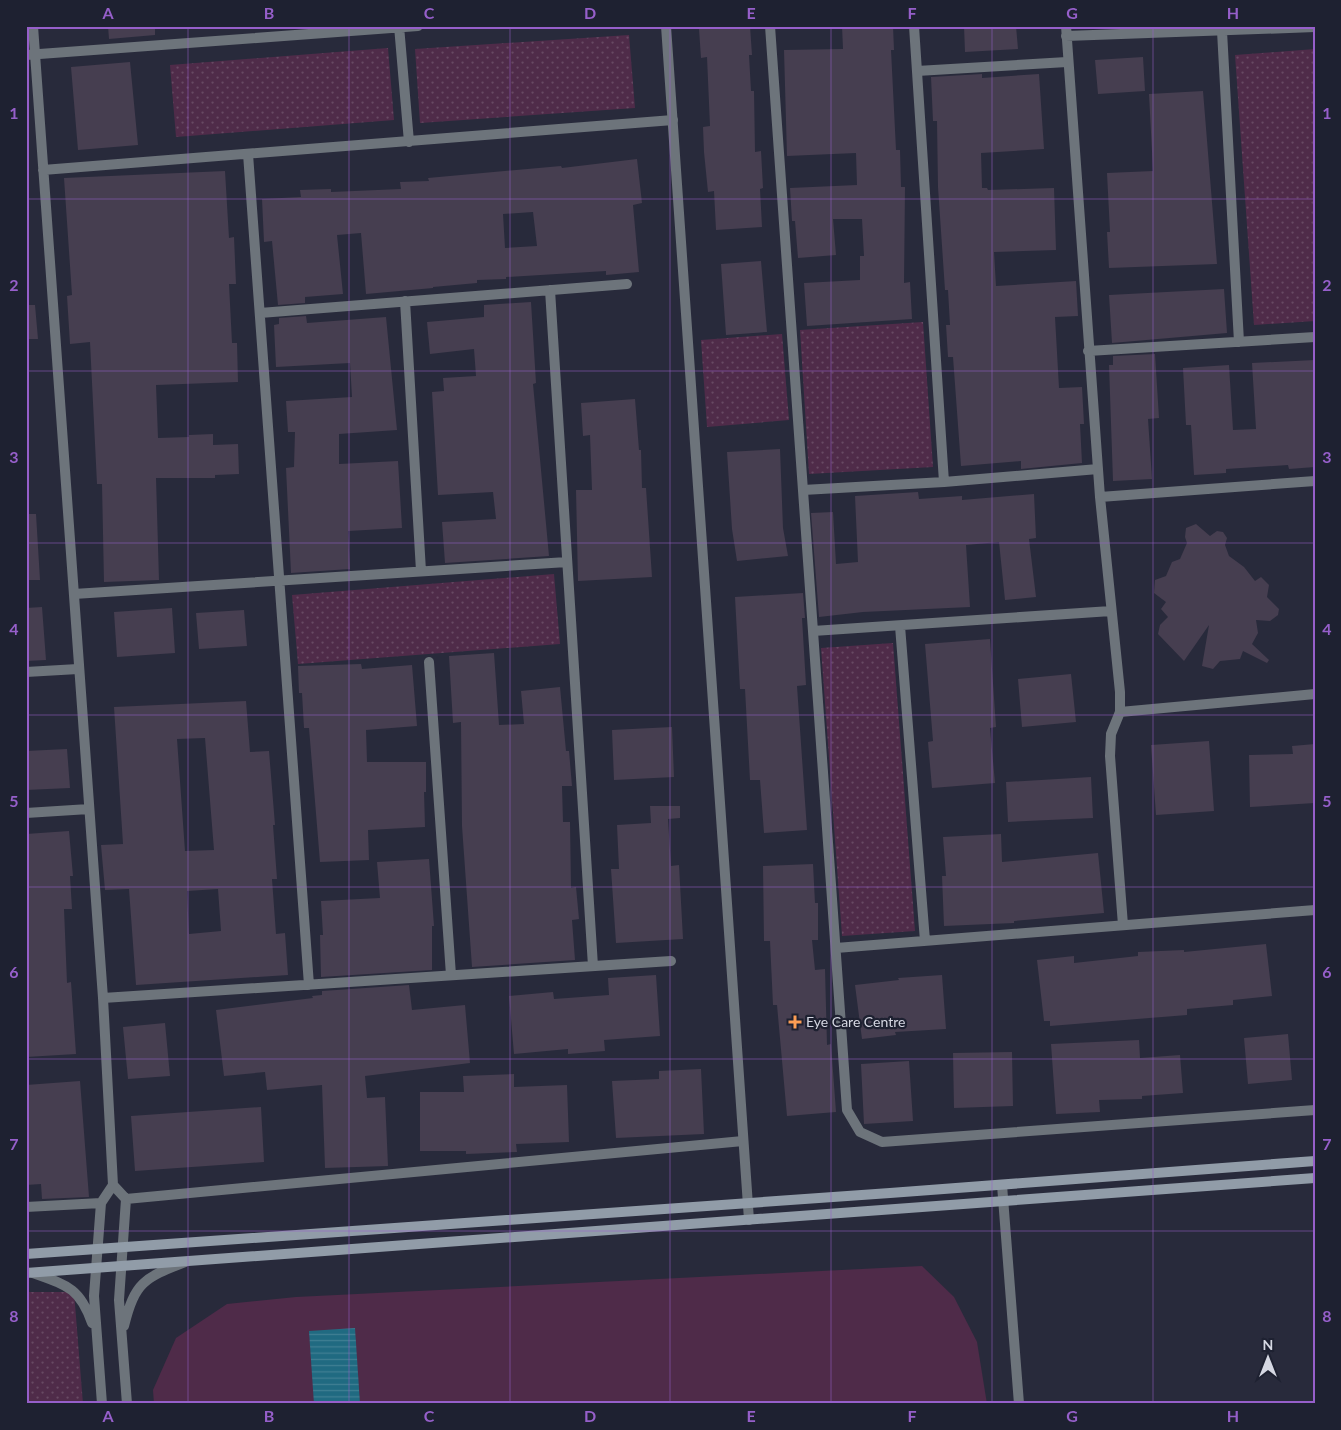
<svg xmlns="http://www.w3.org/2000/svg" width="1341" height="1430" font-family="Lato,sans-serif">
	<defs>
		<pattern id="park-dots" width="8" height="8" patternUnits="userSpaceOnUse" patternTransform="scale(1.25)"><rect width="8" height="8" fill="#4f2b49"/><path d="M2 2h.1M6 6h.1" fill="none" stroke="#674963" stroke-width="1.8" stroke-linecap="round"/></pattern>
		<pattern id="water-rules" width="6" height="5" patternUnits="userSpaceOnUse" patternTransform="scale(1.25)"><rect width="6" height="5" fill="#206a81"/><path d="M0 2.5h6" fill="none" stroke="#407f93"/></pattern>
	</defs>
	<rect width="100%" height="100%" fill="#282a3b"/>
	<path fill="#4f2b49" d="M922,1266l32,31 23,45 10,62h-833l-1,-14 23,-52 51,-34 69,-7z"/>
	<path fill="url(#park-dots)" d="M629,35l6,73 -215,15 -5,-74z
		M388,48l6,72 -218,17 -6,-72z
		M1315,49v272l-61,4 -19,-270z
		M923,322l10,145 -124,7 -9,-144z
		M782,334l7,86 -82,7 -6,-87z
		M554,574l6,70 -262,20 -6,-69z
		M893,643l22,288 -73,5 -21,-288z
		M26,1292h48l9,112h-57z"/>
	<path fill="url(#water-rules)" d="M355,1328l5,76h-46l-5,-73z"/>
	<path fill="#463e50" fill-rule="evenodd" d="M108,26h47v9l-46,4z
		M750,26l2,29h-3l2,36h3l1,61 6,-1 2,37 -3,1 2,38 -46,3 -2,-39 -6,1 -4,-40 -1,-25 7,-1 -3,-69 -6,1 -2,-29z
		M842,26h51l1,24h-3l5,100h4l1,37h4l-1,96 6,-1 2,37 -105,7 -3,-43 56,-3v-24h4l-2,-37h-29l3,36 -38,3 -3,-37h-3l-2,-33 67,-3 -1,-32 -69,3 -3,-106 59,-1z
		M964,26h52l2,23 -53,3z
		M1143,57l2,34 -47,3 -3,-34z
		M130,62l8,83 -60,5 -7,-83z
		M982,74v4l57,-4 5,75 -63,4 1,35h5l1,2 66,-2 2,62 -62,2 2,34 80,-5 2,35 -23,1 4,71 23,-1 2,37h-4l2,39 -61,6v-8l-60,5 -8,-109h-5l-2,-32h4l-2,-35h-3l-7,-103 -1,-66h-4l-2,-44z
		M1203,91l14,173 -108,4 -2,-36h3l-3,-59 46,-2 -4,-77z
		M637,159l5,44 -9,2 6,67 -33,3v-4l-100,6v2l-29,1v3l-44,4v1l-67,6 -5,-61 -24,2 6,59 -38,3v6l-27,2 -6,-64 -8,1 -2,-43 39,-2 -1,-7 31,-1v3l70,-3 -1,-7 29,-1 -1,-3 133,-12 1,2zM533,212l4,34 -32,2 -2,-34z
		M225,171l4,67 5,-1 2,47h-7l3,59h5l1,39 -82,3 2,53 31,-1v-2l24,-1v11l25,-1 1,30 -24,1v3h-59l3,102 -55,2 -2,-98h-5l-7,-142 -20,2 -3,-48 5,-1 -8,-117z
		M761,261l6,71 -41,3 -5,-71z
		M1224,289l3,44 -115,10 -3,-48z
		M531,302l5,81 -3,1 16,172 -104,7 -3,-41 54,-3 -3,-27 -55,3 -6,-103 12,-1 -1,-13 33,-2 -2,-27 -44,5 -3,-32 57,-5v-12z
		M26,305h9l3,34h-12z
		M306,316l1,7 79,-6 11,113 -58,4v30l59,-3 4,67 -54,3 2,38 -59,4 -5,-105 8,-1 1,-35h-7l-2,-31 66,-4 -2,-34 -74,4 -2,-42 5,-1v-6z
		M1155,354l4,64 -11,1 4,60 -39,2 -4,-116h4v-9z
		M1315,360v107l-26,2 -1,-4 -62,4v4l-32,2 -3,-50h-5l-3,-57 46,-3 4,65 23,-1 -4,-66z
		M635,399l4,51h2l1,38h4l6,89 -74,4 -2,-91h16l-2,-55 -7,1 -2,-33z
		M780,449l3,79 5,28 -51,5 -5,-32 -5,-77z
		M918,492l1,7 43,-3v4l72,-6 2,44 -7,1 7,58 -31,3 -6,-58 -33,3 4,62 -107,5 -44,5 -8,-104 22,-1 3,52 22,-2 -3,-66z
		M26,514h10l4,66h-14z
		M1196,524l14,12 7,-5 6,1 4,6 -2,7 4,11 15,11 11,14 6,-4 8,8 -2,12 12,12 -1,6 -8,6 -14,-1 2,13 -6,11 17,16 -2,3 -24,-12 -3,8 -20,2 -7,8 -11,-3 7,-41 -25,36 -26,-27 2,-9 8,-8 -7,-8 5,-7 -12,-9 1,-13 11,-4 6,-14 8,-3 7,-16 -2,-6 1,-9z
		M803,593l2,25h-3l4,67 -9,1 10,144 -43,3 -4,-53h-10l-5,-91h-5l-5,-92z
		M42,607l4,53 -20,1v-53z
		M172,608l3,45 -58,4 -3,-45z
		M244,610l3,36 -48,3 -3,-36z
		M990,639l6,88 -6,1 5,55 -63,5 -4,-46 5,-1 -8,-97z
		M494,653l5,72 25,-1 -3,-33 39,-4 6,64h3l3,35h-10l1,36h7l1,66 5,-1 3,32 -7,1 3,40 -103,7 -10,-141 -1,-104 -8,1 -4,-67z
		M361,664l1,5 50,-4 5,61 -51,4 1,32h59v30h-2l1,35 -57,3 1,30 -49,2 -11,-134h-5l-2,-35h-3l-1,-27z
		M1071,674l5,48 -54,5 -4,-48z
		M246,701l4,51 19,-1 6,74h-2l4,54h-5l4,55 9,-1 3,42 -152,10 -7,-96 -24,1 -4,-45 22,-1 -9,-137zM205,738l9,112 -29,1 -8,-112zM218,889l3,42 -32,3 -2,-43z
		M672,727l2,50 -60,3 -2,-50z
		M1209,741l5,70 -58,4 -5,-70z
		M1315,744v59l-65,4 -1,-52 44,-1 -1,-8z
		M67,749l3,39 -44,2v-39z
		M1091,777l2,41 -85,4 -2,-40z
		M650,806h30v12l-12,1 3,47 8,-1 4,74 -67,4 -5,-74h8l-2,-44 34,-2z
		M69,831l4,45h-3l2,33h-8l3,74 4,-1 5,72 -50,3v-20h3l-3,-42v-161z
		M1001,834l1,28 96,-9 6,60 -90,8v2l-70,3 -2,-50h4l-3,-39z
		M429,859l5,67h-2v44l-111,7 -1,-42h3l-2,-34 59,-3 -3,-36z
		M813,864l2,39h3v37h-6l3,30 10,-1 2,76 4,-1 5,68 -49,4 -10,-111h-4l-3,-64h-6l-1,-75z
		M1266,944l6,52 -39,4v5l-46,4v6l-137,11v-5h-6l-7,-61 37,-4v7l64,-7v-4l46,-2v2z
		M656,975l4,61 -56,4 1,11 -37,3v-5l-54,5 -5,-58 44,-4 1,7 55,-4 -1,-17z
		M942,975l4,54 -51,3 1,3 -34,4 -7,-54 44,-5 -1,-2z
		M409,985l3,25 53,-5 5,58 -105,13 2,22 18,-1 3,69 -63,2 -3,-83 -55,5 -2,-18 -41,4 -8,-66 97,-12 -1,-2 10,-1v-4z
		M165,1023l5,53 -42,3 -5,-52z
		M1288,1034l4,46 -44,4 -4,-46z
		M1139,1040l1,18 40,-3 3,38 -41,3v3l-43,1 1,12 -44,2 -5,-70z
		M1012,1052l1,54 -59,2 -1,-55z
		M909,1061l4,60 -49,3 -3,-60z
		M701,1069l3,65 -88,4 -4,-57 47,-2v-8z
		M514,1074v13l53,-2 2,57 -53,2 1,8 -51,2v-3h-46v-59h44l-1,-16z
		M80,1081l9,116 -47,2 -1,-15 -15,1v-100z
		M261,1107l3,55 -129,9 -4,-55z"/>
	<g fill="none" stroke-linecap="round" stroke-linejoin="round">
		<path stroke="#6d747b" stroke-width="10" d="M33,26l70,972 10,187 -12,18 -7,93 8,108
			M399,26l10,116
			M770,26l77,1084 13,22 22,10 433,-32
			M914,26l30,456
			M1066,26l34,471 20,195v20l-9,22 -1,22 13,169
			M1222,31l17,311
			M1066,36l249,-9
			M26,55l392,-29
			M917,71l150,-9
			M248,154l61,831
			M43,170l630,-50
			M550,290l43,676
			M405,301l16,270
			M260,313l367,-29
			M1088,351l227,-14
			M803,490l141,-8 154,-13
			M1100,497l215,-16
			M74,594l493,-32
			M900,626l25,315
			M813,631l298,-20
			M429,662l22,313
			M26,672l52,-3
			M1120,712l195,-18
			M26,813l63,-4
			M836,948l479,-38
			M103,998l568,-37
			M113,1185l13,14 -7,101 8,104
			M126,1199l617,-58
			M26,1207l75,-4
			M33,1273c34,12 47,15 59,50
			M124,1326c11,-44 20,-48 61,-64"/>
		<path stroke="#6d747b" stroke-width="10" d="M666,26l83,1194
			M1002,1185l17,219"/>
		<path stroke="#919ca8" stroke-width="10" d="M26,1254l864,-61 425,-32
			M26,1273l1289,-95"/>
	</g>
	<path fill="none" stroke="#965fca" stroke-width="1" stroke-opacity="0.55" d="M188,26v1378M349,26v1378M510,26v1378M670,26v1378M831,26v1378M992,26v1378M1153,26v1378M26,199h1289M26,371h1289M26,543h1289M26,715h1289M26,887h1289M26,1059h1289M26,1231h1289"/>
	<path fill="#fc9d54" stroke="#1e2131" stroke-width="2" d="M792.5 1014.5h5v5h5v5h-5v5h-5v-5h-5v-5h5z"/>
	<g text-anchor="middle" stroke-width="4.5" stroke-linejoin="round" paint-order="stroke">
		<g font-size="14" fill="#d5d7e2" stroke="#1e2131" text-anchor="start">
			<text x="806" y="1027">Eye Care Centre</text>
		</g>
	</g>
	<rect width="1341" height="1430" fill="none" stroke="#1e2131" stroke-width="55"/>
	<g transform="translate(1268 1358)" stroke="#1e2131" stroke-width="4" paint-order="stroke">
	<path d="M0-4L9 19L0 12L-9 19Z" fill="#d5d7e2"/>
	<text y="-8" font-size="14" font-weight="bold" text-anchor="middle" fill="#d5d7e2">N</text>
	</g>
	<rect x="28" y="28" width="1286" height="1374" fill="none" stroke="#965fca" stroke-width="2"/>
	<g font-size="16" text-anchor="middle" font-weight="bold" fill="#965fca">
		<text x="108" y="19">A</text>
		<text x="269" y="19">B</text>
		<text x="429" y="19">C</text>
		<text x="590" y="19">D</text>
		<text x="751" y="19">E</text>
		<text x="912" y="19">F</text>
		<text x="1072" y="19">G</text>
		<text x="1233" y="19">H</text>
		<text x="14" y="119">1</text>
		<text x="1327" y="119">1</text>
		<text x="14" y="291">2</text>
		<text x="1327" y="291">2</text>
		<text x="14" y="463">3</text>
		<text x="1327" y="463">3</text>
		<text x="14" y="635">4</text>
		<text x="1327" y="635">4</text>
		<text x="14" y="807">5</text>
		<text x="1327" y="807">5</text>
		<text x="14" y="978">6</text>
		<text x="1327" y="978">6</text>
		<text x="14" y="1150">7</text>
		<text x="1327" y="1150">7</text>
		<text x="14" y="1322">8</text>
		<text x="1327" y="1322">8</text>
		<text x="108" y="1422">A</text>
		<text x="269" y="1422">B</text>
		<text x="429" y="1422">C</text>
		<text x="590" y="1422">D</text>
		<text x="751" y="1422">E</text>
		<text x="912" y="1422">F</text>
		<text x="1072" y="1422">G</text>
		<text x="1233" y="1422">H</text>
	</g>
</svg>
